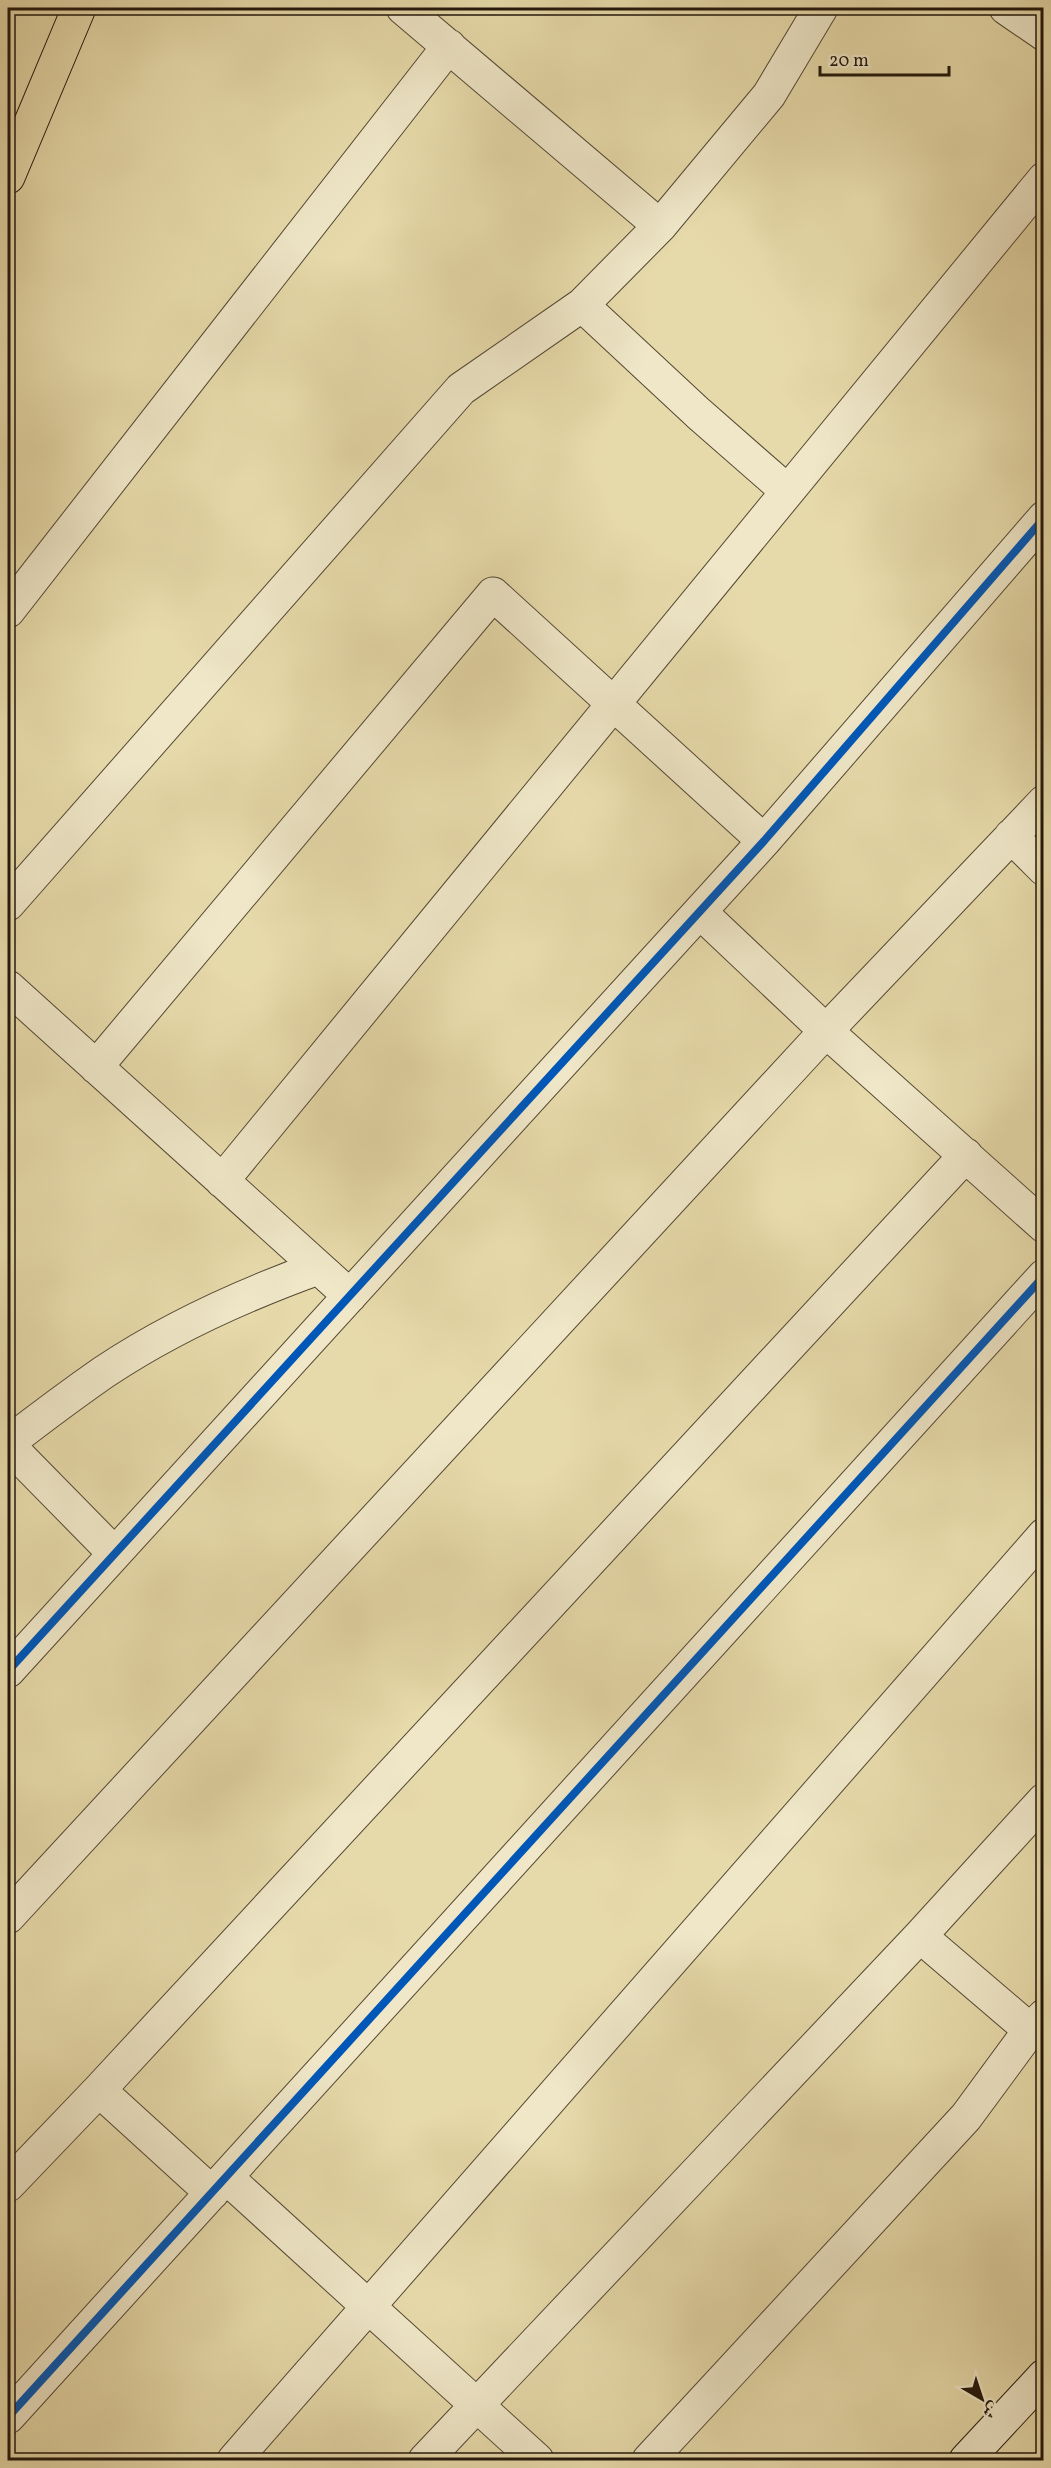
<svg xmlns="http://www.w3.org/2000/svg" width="1051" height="2468" font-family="Vollkorn,Amiri,serif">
	<rect width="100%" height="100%" fill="#e7daaa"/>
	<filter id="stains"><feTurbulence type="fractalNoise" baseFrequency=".00333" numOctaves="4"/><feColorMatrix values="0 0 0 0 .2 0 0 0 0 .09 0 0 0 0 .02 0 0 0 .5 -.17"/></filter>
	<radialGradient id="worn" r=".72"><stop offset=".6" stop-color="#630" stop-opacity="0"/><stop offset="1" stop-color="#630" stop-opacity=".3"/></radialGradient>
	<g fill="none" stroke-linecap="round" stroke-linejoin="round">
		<defs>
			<path id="street" d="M403,8l257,218
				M1006,8l38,26
				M582,305l116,108 89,78
				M8,611l441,-565
				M1011,836l33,33
				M8,904l453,-515 121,-84 78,-79 109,-131 52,-87
				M700,912l126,119 218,195
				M8,987l342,309
				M96,1067l397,-473 271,247
				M222,1181l822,-1002
				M8,1443c31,-24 63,-48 96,-71 66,-44 139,-77 214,-104
				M8,1445l106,108
				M8,1671l756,-830 280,-323
				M8,1917l818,-886 218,-229
				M920,1936l110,94
				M99,2090l113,103
				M226,2177l311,283
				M8,2185l91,-95 867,-935
				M8,2417l1036,-1141
				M234,2460l810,-925
				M425,2460l495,-524 124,-136
				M649,2460l317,-343 64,-87 14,-14"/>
			<path id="secondary" d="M966,2460l78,-84"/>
			<path id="primary" d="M8,177l71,-169"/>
		</defs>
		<use href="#street" stroke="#534834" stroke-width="35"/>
		<use href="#secondary" stroke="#22170c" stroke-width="35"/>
		<use href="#primary" stroke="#22170c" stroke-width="35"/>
		<use href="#street" stroke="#efe7c8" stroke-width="33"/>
		<use href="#secondary" stroke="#efe7c8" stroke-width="33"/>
		<use href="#primary" stroke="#e7daaa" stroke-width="33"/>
		<defs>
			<path id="cycleway" d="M8,1671l756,-830 280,-323
				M8,2417l1036,-1141"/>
		</defs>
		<use href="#cycleway" stroke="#efe7c8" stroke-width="11"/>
		<use href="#cycleway" stroke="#0057b8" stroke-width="8"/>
	</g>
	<rect width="1051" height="2468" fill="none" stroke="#e7daaa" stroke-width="30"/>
	<rect x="9" y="9" width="1033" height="2450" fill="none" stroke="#22170c" stroke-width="3"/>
	<rect x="15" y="15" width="1021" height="2438" fill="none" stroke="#22170c" stroke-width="1.5"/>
	<g transform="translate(982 2399) rotate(141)" stroke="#efe7c8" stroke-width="4.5" paint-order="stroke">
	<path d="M0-4.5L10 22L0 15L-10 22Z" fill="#22170c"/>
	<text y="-9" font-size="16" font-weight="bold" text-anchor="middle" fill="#22170c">ش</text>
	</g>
	<path d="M820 66v9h129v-9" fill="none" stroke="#22170c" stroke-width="3"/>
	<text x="829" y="66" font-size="18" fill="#22170c" stroke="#efe7c8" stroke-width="4.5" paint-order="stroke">20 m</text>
	<rect width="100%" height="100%" filter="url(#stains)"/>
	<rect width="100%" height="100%" fill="url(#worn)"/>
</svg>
